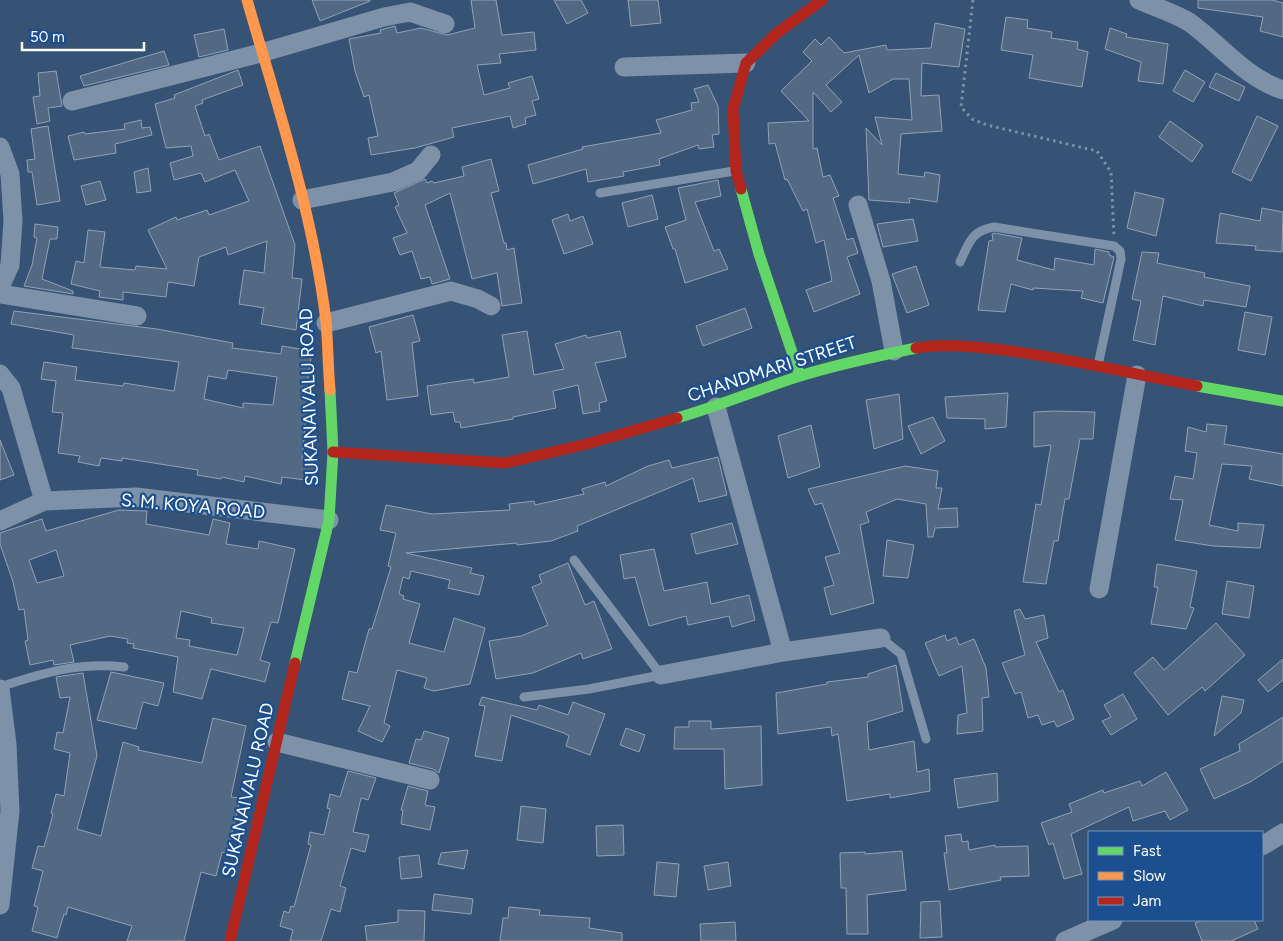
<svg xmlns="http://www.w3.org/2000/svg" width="1283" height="941" font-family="Figtree,sans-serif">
	<rect width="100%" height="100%" fill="#365274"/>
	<path fill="#526984" stroke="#92a2b6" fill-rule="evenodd" d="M312,0h58v1l-50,20z
		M471,0h25l6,35 32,-3 2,18 -37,4 2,9 -24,2 7,30 26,-7 -2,-5 24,-7 7,23 -7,2 4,14 -11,3 1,6 -13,4 -3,-12 -58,12 2,9 -39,11 -44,7 -3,-17 10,-2 -9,-41 -5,2 -9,-26 -6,-32 32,-6 -1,-3 15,-4 2,7 24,-5 26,7 28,-7z
		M554,0h27l7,13 -21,11z
		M628,0h30l3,23 -30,3z
		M1198,0h74l11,3v34l-23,-6 3,-14 -65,-9z
		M1006,17l22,3 -1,8 25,4 -1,6 27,4 -1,7 11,3 -6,35 -53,-9 4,-23 -32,-5z
		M935,23l30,6 -6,38 -37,-4 -1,33 18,-1 3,36 -41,3 -3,40 26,3 1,-5 15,3 -3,27 -28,-4 1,5 -41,-3 -3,-72 16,17 -7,-28 37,3 -3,-41h-16l-24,14 -10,-38 -33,30 16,17 -11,10 -18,-20v57l4,-1 6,29 7,-2 9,21 -6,2 14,42 6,-2 5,15 -11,4 13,37 -46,18 -8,-22 26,-9 -8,-41 -8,3 -9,-34 -4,2 -16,-32 -2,1 -10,-37 -6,1 -1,-21 41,-2 -28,-30 31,-30 -9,-9 12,-13 6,6 8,-8 15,16 42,-8 1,5 44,-2z
		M1110,28l17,6 -1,3 42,7 -5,40 -25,-3 3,-19 -36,-13z
		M224,29l4,21 -29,7 -5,-22z
		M164,51l5,14 -85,21 -4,-10z
		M238,70l5,15 -41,15 1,3 -8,3 10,30 4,-2 10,26 41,-14 35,99 -3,33 10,1 -6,51 -35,-6 3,-16 -25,-4 5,-34 20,3 3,-32 -39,14 -2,-8 -27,10 -5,29 -26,-4 -2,15 -43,-5v8l-24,-3 1,-6 -29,-7 5,-23 8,2 4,-33 17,2 -5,35 35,3 1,-4 31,3 -19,-39 28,-13 1,3 30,-10 2,5 40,-14 -14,-31 -30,12 -4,-9 -27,7 -4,-17 23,-7 -2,-10 -25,2 -11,-44 20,-6 -1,-3z
		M1185,70l20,12 -12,20 -20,-11z
		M56,71l6,35 -14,2 2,13 -13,3 -4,-27 7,-1 -2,-23z
		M1216,73l29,14 -6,14 -30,-14z
		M708,85l10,21 1,28 -7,1 2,12 -15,2 -1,-4 -39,14 1,6 -37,7 1,4 -36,6 -2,-13 -53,15 -5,-19 55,-16 -1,-2 79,-14 -5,-13 36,-10 -1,-7 8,-1 -5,-13z
		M1257,116l21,10 -27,55 -19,-9z
		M141,120l1,8 8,-1 2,8 -37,9 1,9 -42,7 -6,-24 16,-4 1,2 40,-5 -1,-5z
		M1170,121l33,24 -11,17 -33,-25z
		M48,126l12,75 -23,4 -5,-33h-4l-1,-12 8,-1 -4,-30z
		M491,159l8,32 -8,2 13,50h2l1,7 7,-2 8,55 -20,3 -5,-33 -25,6 -22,-86 -25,12 25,74 -18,5 -2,-7 -9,2 -9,-28 -12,4 -7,-17 14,-5 -12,-26 4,-2 -5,-12 31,-14 2,4 5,-2 2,2 30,-7 -2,-9z
		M148,168l3,23 -14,2 -3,-21z
		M718,180l3,16 -26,6 19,49 5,-2 9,20 -43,14 -10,-34h-2l-8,-22 21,-7 -8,-32z
		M100,181l6,19 -20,5 -5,-19z
		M1135,192l29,7 -8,37 -29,-8z
		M652,195l6,24 -30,8 -6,-24z
		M1262,208l21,4 -1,40 -27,-2 1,-4 -40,-3 4,-30 40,8z
		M568,214l2,7 13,-5 10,28 -29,10 -12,-34z
		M913,219l5,22 -35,6 -6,-23z
		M35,224l23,3 -1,12h-7l-8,40 31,12v3l-49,-8 8,-21 5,-27 -3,-1z
		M994,233l28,5 -5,22 37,10 1,-12 39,7 1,-16 14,3v3l5,2 -11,46 -22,-5 2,-7 -50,-3v2l-22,-6 -6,28 -27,-2 11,-69 4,-1 -1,-6z
		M1142,252l17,1 -2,10 48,10 -1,4 46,9 -4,21 -42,-7 -1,6 -40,-10 -8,49 -22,-5 8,-39 -9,-2z
		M916,266l13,39 -22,8 -15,-39z
		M745,308l7,20 -49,18 -7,-20z
		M14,311l143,18 76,14 -1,5 49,6 1,-8 30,5 -7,47 8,1 -3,20 -4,-1 -4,42 15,2 -4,19 -31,-4 -1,7 -36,-8 -1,6 -22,-5 -1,2 -24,-4 1,-5 -76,-12v3l-21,-3 -2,8 -21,-4 2,-6 -22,-3 5,-40 -11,-1 4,-31 -15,-2 3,-17 33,5 -2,13 48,6 1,-3 50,8 5,-29 -107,-14 2,-13 -63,-11zM228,370l49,7 -4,28 -30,-2v5l-39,-9 4,-23 18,3z
		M1245,312l27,5 -7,38 -27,-5z
		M413,315l7,26 -8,2 6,53 -31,4 -6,-49 -5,2 -7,-26z
		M527,331l7,44 30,-6 -9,-25 31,-9 1,3 33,-7 6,26 -31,6 12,38 -8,2 1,8 -17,3 -5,-29 -25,6 3,17 -43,9v2l-52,9 -1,-6h-5l-2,-10 -22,3 -4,-29 46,-7 1,4 35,-6 -7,-42z
		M1008,393l-2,34 -21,2v-10l-38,-1 -2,-21z
		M899,394l4,45 -29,10 -8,-49z
		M1054,411l41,1 -2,27h-13l-11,60h-4l-7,42h-4l-8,43 -23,-2 13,-78 5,1 10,-60 -17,2v-35z
		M933,417l12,24 -24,13 -13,-28z
		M1207,424l20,2 -3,18 59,10v32l-34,-7 3,-13 -30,-2 -13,61 29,6v-8l26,2 -4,23 -47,-2 -38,-6 8,-40 -13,-1 5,-23 18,3 4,-26 -12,-2 3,-24 18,5z
		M811,425l9,42 -32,11 -10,-42z
		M0,440l14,35 -14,5z
		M718,457l9,38 -28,7 -6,-24 -116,48 1,5 -27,10 -34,4v-2l-111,10 66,15 -2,5 14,3 -5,19 -31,-7 2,-8 -39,-9 -2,8 -6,-2 -4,17 5,2 -1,3 17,5 -11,39 35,9 10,-34 31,10 -15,56 -36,7 -10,-3 3,-10 -30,-8 -13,53 6,3 -8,16 -24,-11 12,-25 -28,-7 7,-28 8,2 12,-44h3l19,-62 -3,-1 8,-33 -16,-3 6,-25 46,9 78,-4 -1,-6 25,-3 1,4 49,-11 -2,-5 23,-7 1,4 42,-20 21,-6 3,8z
		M905,466l33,5 -2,17h6l-4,21 19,-1 1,19 -23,1 -2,9h-5l-2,-33 -29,-5 -31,13 3,10 -9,3 14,78 -43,12 -7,-27 10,-3 -9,-28 15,-4 -18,-50 -7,2 -7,-16z
		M119,510l28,1 -1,13 63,11 4,-16 17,4 -4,21 32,5 1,-8 36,8 -17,74 -7,-1 -11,38 10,3 -5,19 -54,-13 -9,30 -29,-7 5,-35 -45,-9 1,-4 -7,-1 1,-4 -18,-3 -40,9 4,17 -20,3 -1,-5 -23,5 -5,-24 3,-1 -4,-31 -5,1 -6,-28 -13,-38v-11l42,-14 4,12zM56,550l8,26 -27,7 -8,-23zM181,611l31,7 -1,5 33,5 -7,27 -48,-9 1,-6 -14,-2z
		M732,523l6,21 -42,10 -5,-20z
		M887,540l27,5 -6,33 -25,-2z
		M654,549l10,42 43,-9 4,22 38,-9 6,25 -23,7 -3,-11 -41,9 -2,-9 -37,10 -14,-49 -11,2 -4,-24z
		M568,563l17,42 9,-4 18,48 -29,10 -2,-6 -48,20 -37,6 -7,-38 32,-5 27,-11 -16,-38 10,-4 -3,-8z
		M1157,564l40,7 -7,36 4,1 -8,21 -35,-5 7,-37h-4z
		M1227,581l27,5 -5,32 -27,-4z
		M1020,609l5,10 19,-4 4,23 -12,4 23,50 4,-2 11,29 -17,8 -3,-6 -12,4 -4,-10 -10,3 -7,-26 -6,2 -13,-31 23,-8 -11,-44z
		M1216,623l29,32 -40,36 -3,-4 -34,28 -34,-42 19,-16 11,13z
		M945,635l2,6 9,-4 3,8 15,-6 12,29 3,29 -7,1 1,33 -26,3 1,-19 9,-2 -5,-47 -23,10 -14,-33z
		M1283,659v21l-15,12 -10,-12z
		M896,665l7,46 -36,11 2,28 45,-9 3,31 12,-3 1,22 -40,7v-4l-43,7 -9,-67 -6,2 -1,-9 -53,7 -2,-41 51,-9v-2l41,-5v-3z
		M111,672l53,11 -6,23 -15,-4 -7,27 -39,-9z
		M83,673l14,83 -20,73 24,7 22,-94 16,5 -1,3 64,13 11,-45 33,8 -15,71 9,1 -5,24 -9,31 -4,-1 -6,24 -15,-4 -17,69h-57l5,-15 -64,-19 -2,8 -2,-1 -7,24 -25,-7 6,-24 -4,-1 9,-35 -11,-3 6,-22 6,1 9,-33 -2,-1 5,-19 8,2 6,-43 -16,-4 3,-17 6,1 7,-36 -10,1 -4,-21z
		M1123,694l14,25 -26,16 -9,-14 9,-4 -7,-12z
		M1222,696l22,4 -3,13 -27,23z
		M482,697l55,13 2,-5 29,10 5,-13 32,12 -15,41 -24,-9 3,-10 -5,-3 -53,-18 -9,46 -27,-5 10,-50 -6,-1z
		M1283,717v44l-33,21 -36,17 -14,-30 40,-18 -1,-7z
		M689,721h22v8l50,-3 1,59 -37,4 -1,-40h-50l1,-22h14z
		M626,728l19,7 -6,17 -19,-7z
		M424,731l25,7 -10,35 -6,-4 -24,-6 7,-24 5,1z
		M348,771l28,7 -8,22 -7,-2 -8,34 16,3 -4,17 -14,-4 -11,38 6,2 -6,24 -9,-3 -10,32h-31l3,-11 -13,-4 4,-15 5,2 2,-7 3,1 17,-62 -3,-1 2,-12 14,3 6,-26 -3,-1 3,-14 10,3z
		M1166,772l22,38 -18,10 -5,-9 -32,10 -4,-14 -58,27 11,40 -18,5 -11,-36 -4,2 -8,-22 31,-11 -3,-8 34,-14 1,3 36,-12 2,5z
		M997,773l1,28 -40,7 -4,-29z
		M408,786l20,5 -3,14 10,2 -5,23 -29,-6 2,-14h-2z
		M521,806l25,3 -3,34 -26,-3z
		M623,825l1,30 -27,1 -1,-30z
		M961,834l1,8 6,-1 1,9 26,-5v2l33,-1 1,30 -29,1 1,3 -52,10 -5,-37h3l-2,-17z
		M468,850l-4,19 -26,-5 3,-11z
		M902,851l4,39 -39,5 1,39h-21l-1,-46h-5l-1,-35 25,-1v2z
		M419,855l3,22 -21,2 -2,-22z
		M657,862l22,2 -3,33 -22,-2z
		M728,862l3,24 -23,4 -4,-24z
		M434,894l39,5 -2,15 -39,-4z
		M940,901l2,36 -22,1 1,-36z
		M509,907l31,3 -1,5 51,3 -1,10 33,5v8h-122l3,-23h5z
		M398,910l27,1 -1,30h-57l-2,-15 33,-4z
		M1203,920h51l4,9 -27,12h-29l-7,-18z
		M735,922l1,19h-35l-1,-17z"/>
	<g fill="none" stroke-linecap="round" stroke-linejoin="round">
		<path stroke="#7d92a8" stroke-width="3" stroke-dasharray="2.5 4" stroke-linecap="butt" d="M973,0l-12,107 11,12 15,6 110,26 14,21 3,64"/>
		<path stroke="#7d92a8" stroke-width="9" d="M600,193l134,-22
			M960,262c9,-19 11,-31 34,-35l120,19 6,5 1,8 -23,106
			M881,638l20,16 25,85
			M0,687c42,-14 79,-25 124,-20
			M524,697l65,-8 72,-14 -87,-115"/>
		<path stroke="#7d92a8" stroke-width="19" d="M1139,0c16,7 35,13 50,22 31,22 56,56 94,68
			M624,67l122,-4
			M72,101l189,-48 123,-36 26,-5 35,12
			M0,147l10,27 3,47 -3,44 -10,22
			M302,200l91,-18 25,-11 13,-16
			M858,205l23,76 13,70
			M0,294l137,22
			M326,323l125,-32 27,8 13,7
			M0,374l11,14 33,113
			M716,407l67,245
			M0,521l44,-20 92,-4 193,23
			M1099,589l38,-214
			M661,675l122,-23 98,-14
			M0,689l7,55 3,67 -10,94
			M277,742l153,38
			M1262,846l21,-13
			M1065,941l48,-21"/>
		<path stroke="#63d668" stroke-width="11" d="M741,189l18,65 41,122
			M1197,386l86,15
			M677,418c42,-12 82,-29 123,-42 38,-12 77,-20 116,-28
			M295,663l34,-143 4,-68 -3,-62"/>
		<path stroke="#ff974d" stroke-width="11" d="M247,0c30,104 66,214 79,321 2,23 2,46 4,69"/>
		<path stroke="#b3261e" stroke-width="11" d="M741,189l-5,-18 -3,-62 13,-46 31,-30 45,-33
			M916,348c29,-5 58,-1 87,2 65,8 129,24 194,36
			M333,452l172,11 82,-19 90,-26
			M230,941l65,-278"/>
	</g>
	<g text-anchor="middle" stroke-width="4.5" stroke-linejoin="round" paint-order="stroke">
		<g font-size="18" fill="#fff" stroke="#1b4f8f">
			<text transform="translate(772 369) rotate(-18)" y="6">CHANDMARI STREET</text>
			<text transform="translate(309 397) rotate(-92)" y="6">SUKANAIVALU ROAD</text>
			<text transform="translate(193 506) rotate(5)" y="6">S. M. KOYA ROAD</text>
			<text transform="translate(248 790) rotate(-77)" y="6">SUKANAIVALU ROAD</text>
		</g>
	</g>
	<rect x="1088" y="831" width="175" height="90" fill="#1b4f8f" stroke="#7695bc"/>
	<rect x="1098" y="847" width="25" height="8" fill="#63d668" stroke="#7695bc"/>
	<text x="1133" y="856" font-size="15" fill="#ffffff">Fast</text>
	<rect x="1098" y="872" width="25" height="8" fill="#ff974d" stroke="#7695bc"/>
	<text x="1133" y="881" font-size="15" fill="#ffffff">Slow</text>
	<rect x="1098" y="897" width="25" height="8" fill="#b3261e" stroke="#7695bc"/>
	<text x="1133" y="906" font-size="15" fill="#ffffff">Jam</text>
	<path d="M22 42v8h122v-8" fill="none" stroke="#ffffff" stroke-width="2.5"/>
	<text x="30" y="42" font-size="15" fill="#ffffff" stroke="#1b4f8f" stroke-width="4" paint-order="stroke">50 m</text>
</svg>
